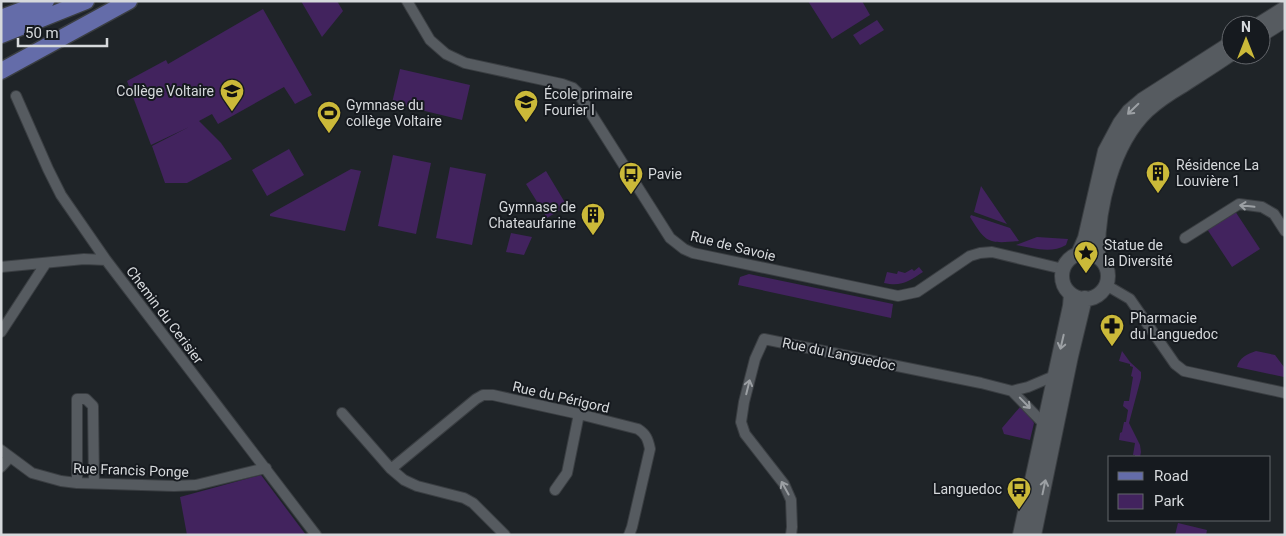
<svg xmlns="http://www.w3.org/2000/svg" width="1286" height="536" font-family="Roboto,sans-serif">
	<rect width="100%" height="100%" fill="#1f2428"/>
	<path fill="#42235e" d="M301,1h36l6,10 -21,26z
		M808,1h54l8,14 -38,24z
		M263,9l49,86 -17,9 -11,-17 -66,37 -6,-10 -13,7 22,22 11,16 -45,24h-22l-13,-37 37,-19 -38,18 -24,-64 39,-21 2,4z
		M877,20l7,10 -24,15 -7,-10z
		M400,69l70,16 -8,35 -70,-17z
		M289,149l15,26 -37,21 -15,-26z
		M393,155l38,8 -15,71 -38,-8z
		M450,167l36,7 -14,71 -36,-7z
		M351,169l10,2 -16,60 -75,-15v-2z
		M546,171l21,35 -20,12 -21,-34z
		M981,186l26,38 -33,-12z
		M1235,211l25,38 -28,18 -25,-38z
		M971,215l39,13 9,13c-31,3 -33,2 -49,-24z
		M511,233l21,4 -8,18 -18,-3z
		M1037,237l31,2 -2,6c-15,9 -33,3 -50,0z
		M919,267l4,5c-14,9 -21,15 -39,11l3,-11 10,2 1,-3 7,2 7,-4 2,2z
		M749,274l144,30 -2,14 -153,-33 2,-8z
		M1122,351l8,11 11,10v6l-12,45 11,22 1,7 -1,5h-5v-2h-2l2,-12 -16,-3 1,-7 2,-1 2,-10h2l2,-12 -5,-4 1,-5h5l4,-24 -2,-1 2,-9 -3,-1v-2l-11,-3z
		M1256,351l19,4 9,12v10l-47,-10c2,-9 10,-13 19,-16z
		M1020,407l7,6 7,10 -4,17 -26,-6 -2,-6z
		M261,475l45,60h-119l-7,-38z
		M1178,523l29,7 -1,5h-31z"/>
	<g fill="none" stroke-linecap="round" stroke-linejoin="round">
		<defs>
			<path id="street" d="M407,1l23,39 16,14 19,9 97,21 11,4 5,5 92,145 14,11 9,4 205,43 19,-4 53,-36 10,-3 12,-1 71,17
				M16,96l32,73 13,26 45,65 210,275
				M1185,238l54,-34 23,3 12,7 11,17
				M1,267l83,-8 22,1
				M1106,285l24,14 45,65 9,7 101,22
				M1,332l45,-69
				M342,413l49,56 13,11 13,6 47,12 9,5 32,32
				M1044,424l-32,-33 16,-4 26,-11
				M1,450l31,23 29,8 16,2 97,3 22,-1 70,-17
				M1,467l9,-10
				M391,469l85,-70 7,-4h10l86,19 59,15c8,5 10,10 12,20l-18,78 -3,8
				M77,483v-84h9l7,7 1,77
				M555,490l12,-17 12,-59
				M791,535l1,-8 -1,-27 -7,-16 -39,-50 -4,-12 3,-20 11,-43 9,-20 217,44 31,8"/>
			<path id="secondary" d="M1258,25l27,-17
				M1261,35l24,-15
				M1062 276a23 23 0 1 1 46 0a23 23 0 1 1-46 0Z
				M1078,254l7,-16 20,-87 15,-28 9,-12 13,-11 89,-57
				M1098,256c-1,-47 14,-112 50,-146 10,-9 22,-17 34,-24 17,-11 33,-21 49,-32
				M1020,535l50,-229 1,-12
				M1034,535l37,-179 14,-58"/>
			<path id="primary" d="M1,18l45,-17
				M1,35l85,-34
				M1,71l128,-70"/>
		</defs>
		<use href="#street" stroke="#3a3e42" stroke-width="12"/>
		<use href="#secondary" stroke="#3a3e42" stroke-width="16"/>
		<use href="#primary" stroke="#3a3e42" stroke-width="19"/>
		<use href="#street" stroke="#565b60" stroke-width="10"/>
		<use href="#secondary" stroke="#565b60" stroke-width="14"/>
		<use href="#primary" stroke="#646ca9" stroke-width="16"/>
	</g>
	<defs><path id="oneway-shaft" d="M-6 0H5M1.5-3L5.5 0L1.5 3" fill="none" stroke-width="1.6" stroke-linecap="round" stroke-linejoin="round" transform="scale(1.25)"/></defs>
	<g stroke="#9ca0a4">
		<use href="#oneway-shaft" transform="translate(1133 109) rotate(136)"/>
		<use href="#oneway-shaft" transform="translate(1247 206) rotate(-174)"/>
		<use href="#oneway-shaft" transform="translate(1062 342) rotate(103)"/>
		<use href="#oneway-shaft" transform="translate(748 387) rotate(-76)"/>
		<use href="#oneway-shaft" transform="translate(1025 403) rotate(46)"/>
		<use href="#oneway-shaft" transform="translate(1044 487) rotate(-78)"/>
		<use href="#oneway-shaft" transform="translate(785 488) rotate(-119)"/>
	</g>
	<defs>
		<symbol id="school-pin" viewBox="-11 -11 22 30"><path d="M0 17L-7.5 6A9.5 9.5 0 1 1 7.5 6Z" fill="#cbb939" stroke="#161a1f"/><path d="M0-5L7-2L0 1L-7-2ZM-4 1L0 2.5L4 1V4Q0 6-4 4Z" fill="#111"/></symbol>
		<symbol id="stadium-pin" viewBox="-11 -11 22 30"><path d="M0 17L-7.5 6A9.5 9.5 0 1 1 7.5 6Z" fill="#cbb939" stroke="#161a1f"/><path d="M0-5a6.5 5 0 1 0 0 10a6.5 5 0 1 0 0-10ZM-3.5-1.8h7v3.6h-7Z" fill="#111"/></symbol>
		<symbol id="building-pin" viewBox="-11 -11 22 30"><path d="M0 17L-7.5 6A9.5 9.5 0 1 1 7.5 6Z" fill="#cbb939" stroke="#161a1f"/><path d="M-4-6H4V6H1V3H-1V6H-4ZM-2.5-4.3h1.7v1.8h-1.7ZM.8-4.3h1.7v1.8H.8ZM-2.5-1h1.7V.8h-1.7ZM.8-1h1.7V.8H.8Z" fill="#111"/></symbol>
		<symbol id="bus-pin" viewBox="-11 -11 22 30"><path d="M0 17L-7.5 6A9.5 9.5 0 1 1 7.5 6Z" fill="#cbb939" stroke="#161a1f"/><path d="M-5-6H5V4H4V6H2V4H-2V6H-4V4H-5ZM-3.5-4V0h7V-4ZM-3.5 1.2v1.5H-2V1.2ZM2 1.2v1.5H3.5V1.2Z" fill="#111"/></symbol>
		<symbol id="sight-pin" viewBox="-11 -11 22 30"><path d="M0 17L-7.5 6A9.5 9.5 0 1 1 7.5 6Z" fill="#cbb939" stroke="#161a1f"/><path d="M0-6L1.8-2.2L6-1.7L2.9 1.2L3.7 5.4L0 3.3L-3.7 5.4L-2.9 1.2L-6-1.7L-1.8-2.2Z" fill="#111"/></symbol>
		<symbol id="pharmacy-pin" viewBox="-11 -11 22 30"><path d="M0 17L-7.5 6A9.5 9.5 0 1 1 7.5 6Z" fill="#cbb939" stroke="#161a1f"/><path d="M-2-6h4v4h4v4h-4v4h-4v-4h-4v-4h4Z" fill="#111"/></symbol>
	</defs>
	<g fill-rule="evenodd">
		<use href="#school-pin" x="218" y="77" width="28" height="38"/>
		<use href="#school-pin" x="512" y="88" width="28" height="38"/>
		<use href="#stadium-pin" x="315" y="99" width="28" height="38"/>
		<use href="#building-pin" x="1144" y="159" width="28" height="38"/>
		<use href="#bus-pin" x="617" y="160" width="28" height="38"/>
		<use href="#building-pin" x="579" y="201" width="28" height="38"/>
		<use href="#sight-pin" x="1072" y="239" width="28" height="38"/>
		<use href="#pharmacy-pin" x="1098" y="312" width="28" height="38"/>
		<use href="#bus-pin" x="1005" y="475" width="28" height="38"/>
	</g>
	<g text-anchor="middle" stroke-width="4" stroke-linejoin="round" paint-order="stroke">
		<g font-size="14" fill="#d6d9dc" stroke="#161a1f" text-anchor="start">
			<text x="214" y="96" text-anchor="end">Collège Voltaire</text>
			<text x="544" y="99">École primaire<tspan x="544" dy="16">Fourier I</tspan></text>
			<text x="346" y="110">Gymnase du<tspan x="346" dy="16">collège Voltaire</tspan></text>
			<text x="1176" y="170">Résidence La<tspan x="1176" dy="16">Louvière 1</tspan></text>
			<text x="648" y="179">Pavie</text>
			<text x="576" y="212" text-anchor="end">Gymnase de<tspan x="576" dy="16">Chateaufarine</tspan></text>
			<text x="1104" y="250">Statue de<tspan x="1104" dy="16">la Diversité</tspan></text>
			<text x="1130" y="323">Pharmacie<tspan x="1130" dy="16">du Languedoc</tspan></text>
			<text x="1002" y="494" text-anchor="end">Languedoc</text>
		</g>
		<g font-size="14" fill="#d6d9dc" stroke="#161a1f">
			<text transform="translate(733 246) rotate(14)" y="5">Rue de Savoie</text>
			<text transform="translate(165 315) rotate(53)" y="5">Chemin du Cerisier</text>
			<text transform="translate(839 354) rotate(12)" y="5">Rue du Languedoc</text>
			<text transform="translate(561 397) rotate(13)" y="5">Rue du Périgord</text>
			<text transform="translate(131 470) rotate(2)" y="5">Rue Francis Ponge</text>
		</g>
	</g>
	<rect width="1286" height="536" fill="none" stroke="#d6d9dc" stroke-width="5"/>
	<rect x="1108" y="456" width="162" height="65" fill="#161a1f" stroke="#63666b"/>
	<rect x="1118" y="472" width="25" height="8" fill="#646ca9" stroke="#63666b"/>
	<text x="1154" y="481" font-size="15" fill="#d6d9dc">Road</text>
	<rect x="1118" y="494" width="25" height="15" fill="#42235e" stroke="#63666b"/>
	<text x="1154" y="506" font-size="15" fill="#d6d9dc">Park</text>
	<g transform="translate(1246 40)"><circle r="24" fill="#161a1f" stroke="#63666b"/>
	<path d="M0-4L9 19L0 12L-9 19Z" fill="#cbb939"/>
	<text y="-8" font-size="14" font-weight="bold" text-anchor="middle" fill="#d6d9dc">N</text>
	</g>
	<path d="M18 38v8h89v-8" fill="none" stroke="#d6d9dc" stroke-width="2.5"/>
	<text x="25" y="38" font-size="15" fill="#d6d9dc" stroke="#161a1f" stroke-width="4" paint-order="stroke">50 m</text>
</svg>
